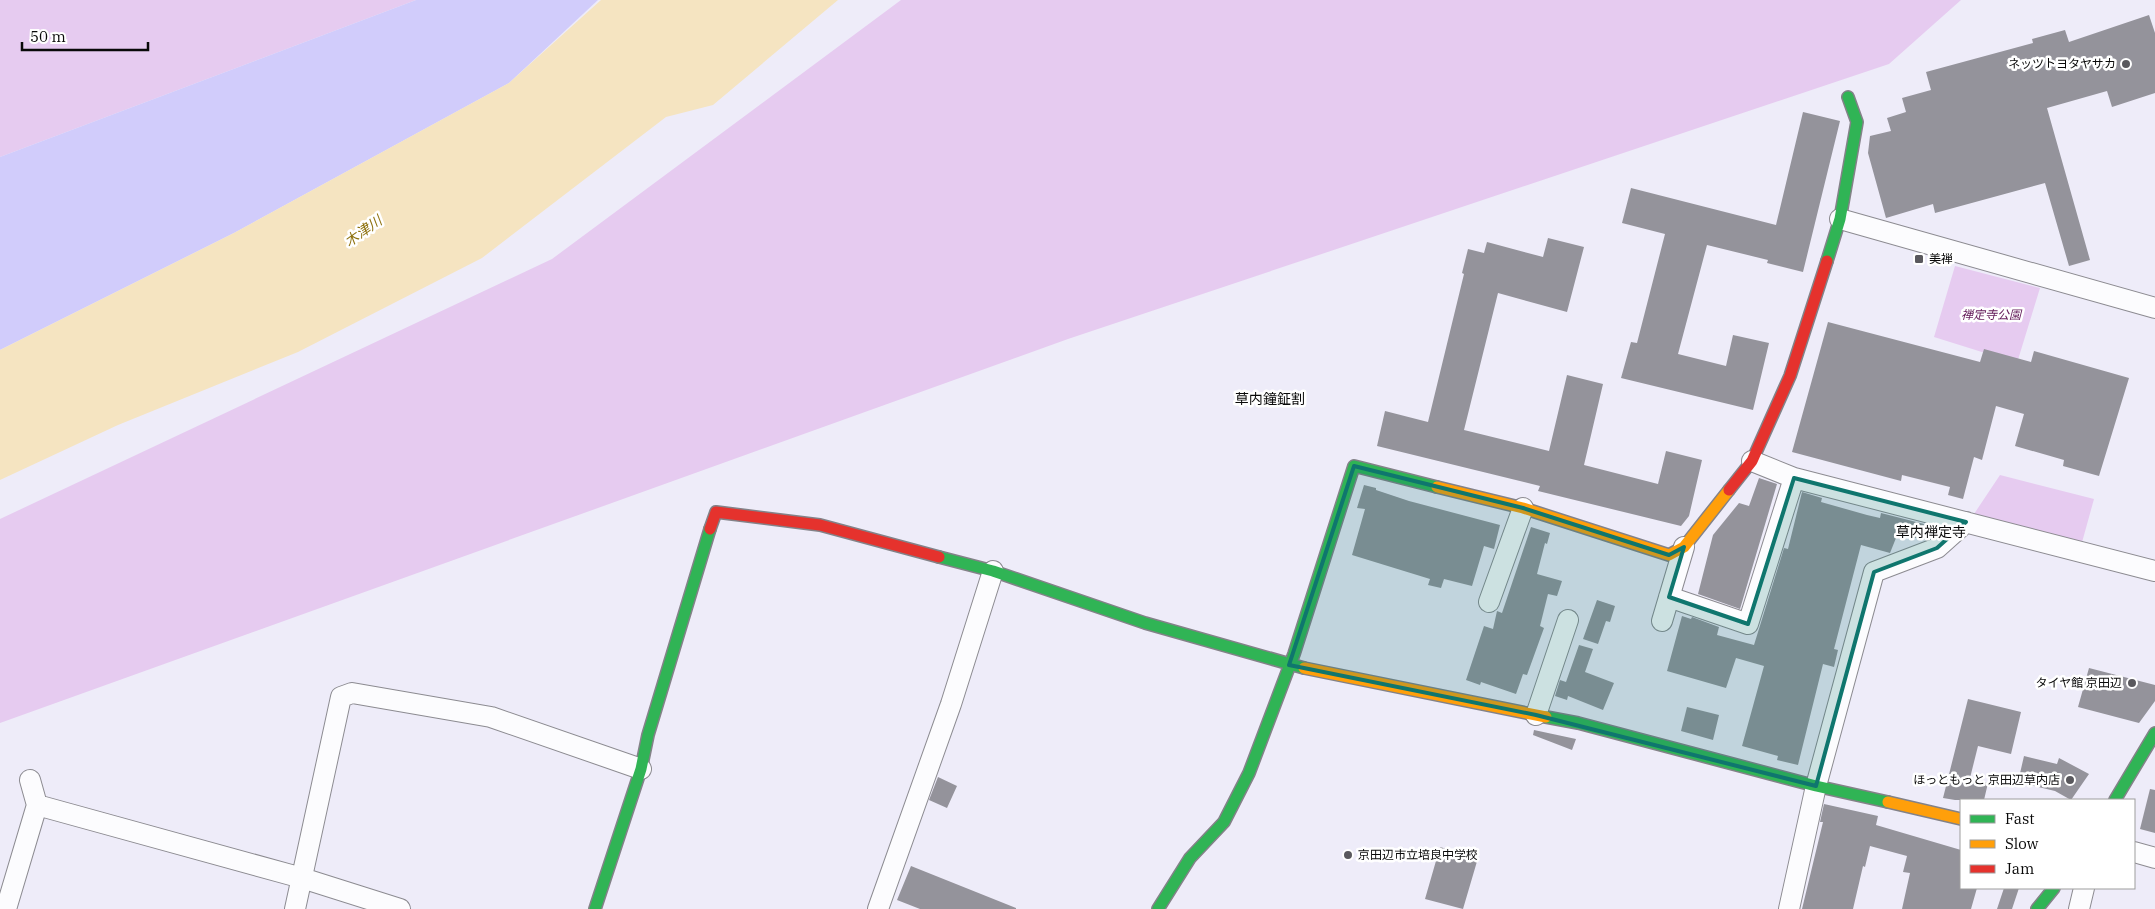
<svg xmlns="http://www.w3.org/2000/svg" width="2155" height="909" font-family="'IBM Plex Serif','Noto Sans JP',serif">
	<rect width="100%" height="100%" fill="#eeecf9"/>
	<path fill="#e6cbf0" d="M0,0h416l-416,157z
		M901,0h1060l-72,64 -821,275 -1068,384v-204l552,-260z
		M1955,266l85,22 -23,75 -83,-26z
		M2000,475l94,24 -13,47 -109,-29z"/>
	<path fill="#d1ccfb" d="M416,0h182l-89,83 -275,150 -234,117v-193z"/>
	<path fill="#f5e4c1" d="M601,0h237l-125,105 -47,12 -184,141 -184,94 -180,73 -118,55v-130l234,-117 275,-150z"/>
	<path fill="#94939b" d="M2149,15l6,18v60l-43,14 -5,-16 -60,17 43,152 -21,6 -24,-83 -110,30 -2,-9 -47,14 -18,-65 2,-17 21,-5 -4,-13 19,-6 -4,-14 29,-8 -5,-18 107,-29 -1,-4 33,-9 4,12z
		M1803,112l37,9 -37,151 -36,-9 1,-3 -61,-15 -29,109 48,12 7,-31 36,8 -16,67 -132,-32 10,-36 6,1 28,-109 -43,-11 9,-35 145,37z
		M1548,238l36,9 -17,65 -69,-19 -34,137 85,21 18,-76 36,9 -19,81 74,19 8,-33 36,9 -13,56 -8,10 -143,-35 2,-5 -163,-40 8,-35 43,11 36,-148 -2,-1 6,-24 16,4 3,-11 56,15z
		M1828,322l152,40 4,-13 47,13 3,-11 95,27 -30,98 -36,-10 1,-6 -49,-14 9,-32 -28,-8 -14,54 -8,-3 -11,42 -15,-4 2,-8 -48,-12 -1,6 -109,-29z
		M1759,478l18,6 -37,125 -42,-15 15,-59 26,-32 10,3z
		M1364,485l12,3v2l33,11 91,24 -6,24 -10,-3 -12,40 -28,-7 -3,9 -13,-3 2,-6 -78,-24 13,-46 -8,-1z
		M1802,492l20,6 -1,4 46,13 13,3 1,-5 43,11 -4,15 -22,-6 -8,20 -29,-8 -27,104 4,1 -4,17 -11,-3 -25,101 -21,-5 1,-4 -36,-10 22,-80 -28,-8 -10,30 -59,-17 15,-55 9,3 1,-2 27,10 -2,8 37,10 30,-97 4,1z
		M1531,527l19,6 -3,11 -2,-1 -8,31 25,7 -5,15 -9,-2 -8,32 4,2 -17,47 -4,-1 -7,20 -35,-12 -1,3 -14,-5 18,-54 9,3 4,-18 5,2z
		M1597,600l18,6 -5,16 -4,-1 -8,23 -15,-5z
		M1579,645l14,4 -8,23 29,11 -11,27 -35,-14 -1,4 -12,-4 5,-16 6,2z
		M2089,668l66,17v16l-16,22 -61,-16z
		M1968,699l53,13 -10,42 -33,-8 -8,32 18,5 -4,17h-29l-12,-2z
		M1687,707l32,8 -6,25 -32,-9z
		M1534,730l42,9 -4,11 -39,-15z
		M2024,756l33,8 2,-6 30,16 -18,26 -16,-9 -37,-9z
		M938,777l19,9 -10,22 -18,-8z
		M2150,789l5,1v43l-15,-4z
		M1824,804l54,12 -2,9 85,25v38h16l-6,21h-69l8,-36 -7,-1 4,-16 -37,-10 -5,21 -2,-1 -10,43h-51l21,-87h-3z
		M1440,847l38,11 -15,51 -38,-10z
		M911,866l105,42v1h-96l-23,-9z
		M2004,888h15l-7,21h-15z"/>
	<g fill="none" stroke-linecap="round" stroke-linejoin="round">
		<defs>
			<path id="street" d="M1840,219l315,89
				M1752,461l42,17 361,93
				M1669,597l79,27 46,-146
				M1489,602l34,-94
				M1662,621l22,-74
				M1536,715l32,-95
				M37,805l265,73 98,31
				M2134,852l21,6
				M6,909l31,-104 -7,-25
				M295,909l46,-212 11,-4 139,24 150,52
				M878,909l73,-205 42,-133
				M1789,909l27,-123 58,-214 63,-24 29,-26
				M2079,909l5,-21"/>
			<path id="fast" d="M1827,261l13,-42 17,-97 -9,-25
				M939,557l54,14 152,52 159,45
				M1546,717l32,6 238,63 72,16
				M2115,800l40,-67
				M595,909l46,-140 7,-34 62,-206
				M1158,909l32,-51 34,-36 25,-49 45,-119 60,-188 83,21
				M2037,909l17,-21"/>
			<path id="slow" d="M1437,487l86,21 146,47 15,-8 45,-57
				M1304,668l242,49
				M1888,802l73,17"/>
			<path id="jam" d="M1729,490l23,-29 38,-85 37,-115
				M710,529l6,-17 104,13 119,32"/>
		</defs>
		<use href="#street" stroke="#8c8b91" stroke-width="22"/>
		<use href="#fast" stroke="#838288" stroke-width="14"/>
		<use href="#slow" stroke="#838288" stroke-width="14"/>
		<use href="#jam" stroke="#838288" stroke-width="14"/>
		<use href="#street" stroke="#fcfcfe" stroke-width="20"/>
		<use href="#fast" stroke="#30b455" stroke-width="11"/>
		<use href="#slow" stroke="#ff9f0a" stroke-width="11"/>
		<use href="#jam" stroke="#e5322d" stroke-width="11"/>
	</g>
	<path fill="#0f766e" fill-opacity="0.2" stroke="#0f766e" stroke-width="4" stroke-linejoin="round" d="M1354,466l169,42 146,47 15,-8 -15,50 79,27 46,-146 172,44 -29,26 -63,24 -58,214 -280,-71 -247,-50z"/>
	<g fill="#59585d" stroke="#fff" stroke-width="2">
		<circle cx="2126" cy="64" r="5"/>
		<rect x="1914" y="254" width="10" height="10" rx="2.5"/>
		<circle cx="2132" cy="683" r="5"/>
		<circle cx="2070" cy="780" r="5"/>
		<circle cx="1348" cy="855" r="5"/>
	</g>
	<g text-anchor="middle" stroke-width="5" stroke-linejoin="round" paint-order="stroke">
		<g font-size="12" fill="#090909" stroke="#fff" text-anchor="end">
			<text x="2116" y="68">ネッツトヨタヤサカ</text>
			<text x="1929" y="263" text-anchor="start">美禅</text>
			<text x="2122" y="687">タイヤ館 京田辺</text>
			<text x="2060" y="784">ほっともっと 京田辺草内店</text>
			<text x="1358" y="859" text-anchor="start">京田辺市立培良中学校</text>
		</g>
		<g font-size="12" font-style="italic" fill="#621958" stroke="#fff">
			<text x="1991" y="319">禅定寺公園</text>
		</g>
		<g font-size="14" font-style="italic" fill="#8f7311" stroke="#fff">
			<text transform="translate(363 231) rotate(-35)" y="5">木津川</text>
		</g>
		<g font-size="14" fill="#090909" stroke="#fff">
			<text x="1270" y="404">草内鐘鉦割</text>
			<text x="1931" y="537">草内禅定寺</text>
		</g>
	</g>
	<rect x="1960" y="799" width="175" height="90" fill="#ffffff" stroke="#9d9d9d"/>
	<rect x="1970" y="815" width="25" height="8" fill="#30b455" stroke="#9d9d9d"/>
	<text x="2005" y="824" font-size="15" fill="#090909">Fast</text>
	<rect x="1970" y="840" width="25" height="8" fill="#ff9f0a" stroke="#9d9d9d"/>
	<text x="2005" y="849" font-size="15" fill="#090909">Slow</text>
	<rect x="1970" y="865" width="25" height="8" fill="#e5322d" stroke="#9d9d9d"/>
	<text x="2005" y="874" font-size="15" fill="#090909">Jam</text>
	<path d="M22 42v8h126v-8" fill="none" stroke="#090909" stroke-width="2.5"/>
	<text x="30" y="42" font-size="15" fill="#090909" stroke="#ffffff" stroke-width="4" paint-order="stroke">50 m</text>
</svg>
